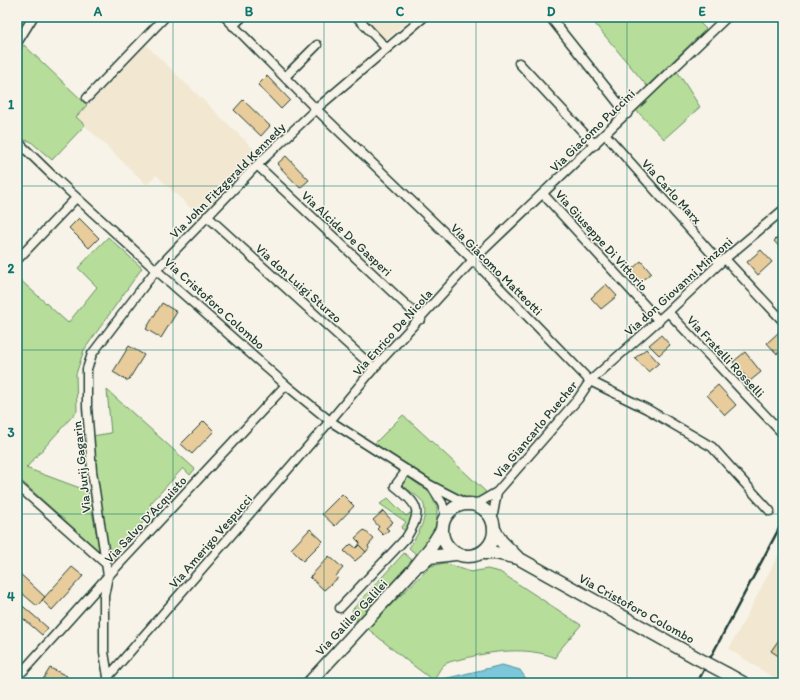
<svg xmlns="http://www.w3.org/2000/svg" width="800" height="700" font-family="Itim,sans-serif">
	<rect width="100%" height="100%" fill="#f7f3e8"/>
	<filter id="ink" filterUnits="userSpaceOnUse"><feTurbulence type="fractalNoise" baseFrequency=".025" numOctaves="2"/><feDisplacementMap in="SourceGraphic" scale="8" xChannelSelector="R" yChannelSelector="G"/><feConvolveMatrix kernelMatrix="1 2 1 2 8 2 1 2 1" color-interpolation-filters="sRGB"/></filter>
	<g filter="url(#ink)">
		<path fill="#f2e7d1" d="M363,17h51l-29,23z
			M146,45l113,109 -60,62 -43,-41 -9,10 -71,-68z
			M783,546v137h-1l-53,-34z"/>
		<path fill="#b6dd99" stroke="#6a8d66" d="M602,17h92l12,12 -59,57 -52,-62z
			M24,45l63,60 -11,12 9,8 -33,35 -22,-19 -7,-1 -6,-9v-75z
			M677,71l23,36 -36,32 -28,-29z
			M108,237l34,31 -58,82 -8,24 1,37 -51,57 62,23 12,61 -83,-75v-200l51,46 29,-36 -19,-19z
			M107,390l88,79 -5,6 -7,-7 -33,36 5,5 -41,46 1,2 -6,8 -14,-93 -3,-36 19,-3z
			M403,415l82,76 1,4c-6,4 -10,7 -17,6 -21,-2 -77,-42 -97,-55z
			M408,477l22,16 7,15v17l-5,14 -14,17 -9,-8c7,-11 22,-33 13,-47 -5,-6 -14,-11 -20,-16z
			M388,498l18,18 7,-5 1,2 -7,19 -6,-4 5,-6 -26,-18z
			M404,553l9,8 -56,62 -5,-13z
			M444,563l27,9 16,-3 13,3 81,53 -24,28 -1,5c-29,-12 -64,-7 -94,1 -5,1 -11,2 -15,4 -7,3 -10,12 -13,18l-28,-21 -39,-32 64,-62z"/>
		<path fill="#7bc7da" stroke="#569098" d="M502,665l18,5 9,13h-102z"/>
		<path fill="#e8cc9c" stroke="#1f3d34" d="M267,76l23,24 -9,9 -23,-24z
			M243,100l27,26 -9,10 -27,-26z
			M286,156l23,24 -9,8 -23,-24z
			M79,218l20,20 -10,10 -20,-20z
			M782,233l1,1v17l-9,-10z
			M761,250l11,12 -14,13 -11,-13z
			M641,261l10,12 -12,10 -10,-11z
			M606,284l11,12 -16,13 -10,-11z
			M162,303l15,9 -16,26 -15,-9z
			M779,332l4,3v13l-6,6 -10,-11z
			M661,335l9,10 -11,10 -10,-10z
			M129,346l15,9 -16,26 -15,-9z
			M646,349l13,14 -11,9 -13,-14z
			M745,352l16,20 -11,9 -17,-19z
			M718,385l18,20 -11,10 -18,-20z
			M204,421l10,10 -22,23 -11,-10z
			M342,494l12,12 -19,20 -13,-12z
			M383,511l10,11 -7,6 3,2 -6,5 -6,-6 2,-2 -6,-7z
			M310,529l13,12 -20,20 -12,-12z
			M364,530l10,9 -6,7 1,2 -3,4 -7,-7 1,-2 -5,-5z
			M351,544l5,4 3,-3 7,7 -11,9 -11,-10z
			M329,556l14,12 -7,8 2,2 -14,12 -14,-13z
			M72,567l11,9 -31,34 -10,-10z
			M17,571l28,26 -8,9 -20,-17z
			M17,601l31,27 -6,7 -25,-22z
			M783,634v25l-12,-8z
			M50,668l17,8 -4,7 -21,-2z"/>
		<g fill="none" stroke-linecap="round" stroke-linejoin="round">
			<defs>
				<path id="street" d="M225,17l91,92 157,151 117,121 57,28 65,38 58,64
					M357,17l29,31
					M550,17l77,97
					M233,26l9,-9
					M17,43l16,-26
					M519,63l76,82
					M285,77l32,-32
					M87,98l78,-81
					M605,134l115,129
					M17,141l38,37 101,92 130,115 44,36 100,64 37,19
					M257,165l164,154
					M543,194l116,127
					M207,216l167,152
					M725,259l58,62
					M17,260l59,-62
					M668,312l115,122
					M17,485l88,78
					M432,487l10,16 4,13
					M472,504l8,-2 17,-10 81,-93 12,-18 78,-69 52,-49 63,-53
					M492,520l5,-28
					M340,608l66,-70c17,-27 13,-33 -11,-52l12,-16
					M23,671l85,-95 178,-191
					M108,677l222,-256 44,-53 99,-108 254,-243
					M109,683l-5,-31v-56l4,-20 -16,-105 -5,-64v-38l5,-15 64,-84 101,-105 59,-56 108,-92"/>
				<path id="secondary" d="M442 530a26 26 0 1 1 52 0a26 26 0 1 1-52 0Z
					M494,529l7,12 17,17
					M482,553h14l22,5 179,100
					M421,564l9,-7 25,-3
					M727,674l16,9
					M309,683l105,-114 17,-22 10,-16"/>
			</defs>
			<use href="#street" stroke="#1f3d34" stroke-width="11"/>
			<use href="#secondary" stroke="#1f3d34" stroke-width="15"/>
			<use href="#street" stroke="#f7f3e8" stroke-width="8"/>
			<use href="#secondary" stroke="#f7f3e8" stroke-width="12"/>
			<path stroke="#1f3d34" stroke-width="2.5" d="M697,683l86,-162"/>
			<defs>
				<path id="secondary-bridge" d="M697,658l30,16"/>
			</defs>
			<use href="#secondary-bridge" stroke="#1f3d34" stroke-width="15" stroke-linecap="butt"/>
			<use href="#secondary-bridge" stroke="#f7f3e8" stroke-width="12"/>
		</g>
	</g>
	<path fill="none" stroke="#0f766e" stroke-width="1" stroke-opacity="0.55" d="M173,17v666M324,17v666M476,17v666M627,17v666M17,186h766M17,350h766M17,514h766"/>
	<g text-anchor="middle" stroke-width="3" stroke-linejoin="round" paint-order="stroke">
		<g font-size="13" fill="#1f3d34" stroke="#f7f3e8">
			<text transform="translate(592 130) rotate(-44)" y="5">Via Giacomo Puccini</text>
			<text transform="translate(227 180) rotate(-45)" y="5">Via John Fitzgerald Kennedy</text>
			<text transform="translate(672 191) rotate(48)" y="5">Via Carlo Marx</text>
			<text transform="translate(347 233) rotate(43)" y="5">Via Alcide De Gasperi</text>
			<text transform="translate(602 240) rotate(48)" y="5">Via Giuseppe Di Vittorio</text>
			<text transform="translate(497 269) rotate(45)" y="5">Via Giacomo Matteotti</text>
			<text transform="translate(299 283) rotate(42)" y="5">Via don Luigi Sturzo</text>
			<text transform="translate(678 286) rotate(-42)" y="5">Via don Giovanni Minzoni</text>
			<text transform="translate(215 303) rotate(42)" y="5">Via Cristoforo Colombo</text>
			<text transform="translate(392 332) rotate(-48)" y="5">Via Enrico De Nicola</text>
			<text transform="translate(726 356) rotate(47)" y="5">Via Fratelli Rosselli</text>
			<text transform="translate(535 429) rotate(-50)" y="5">Via Giancarlo Puecher</text>
			<text transform="translate(81 467) rotate(-96)" y="5">Via Jurij Gagarin</text>
			<text transform="translate(145 519) rotate(-47)" y="5">Via Salvo D’Acquisto</text>
			<text transform="translate(210 541) rotate(-49)" y="5">Via Amerigo Vespucci</text>
			<text transform="translate(637 608) rotate(29)" y="5">Via Cristoforo Colombo</text>
			<text transform="translate(351 617) rotate(-47)" y="5">Via Galileo Galilei</text>
		</g>
	</g>
	<rect width="800" height="700" fill="none" stroke="#f7f3e8" stroke-width="44"/>
	<rect x="22" y="22" width="756" height="656" fill="none" stroke="#0f766e" stroke-width="1.5"/>
	<g font-size="13" text-anchor="middle" font-weight="bold" fill="#0f766e">
		<text x="98" y="16">A</text>
		<text x="249" y="16">B</text>
		<text x="400" y="16">C</text>
		<text x="551" y="16">D</text>
		<text x="702" y="16">E</text>
		<text x="11" y="109">1</text>
		<text x="11" y="273">2</text>
		<text x="11" y="437">3</text>
		<text x="11" y="601">4</text>
	</g>
</svg>
